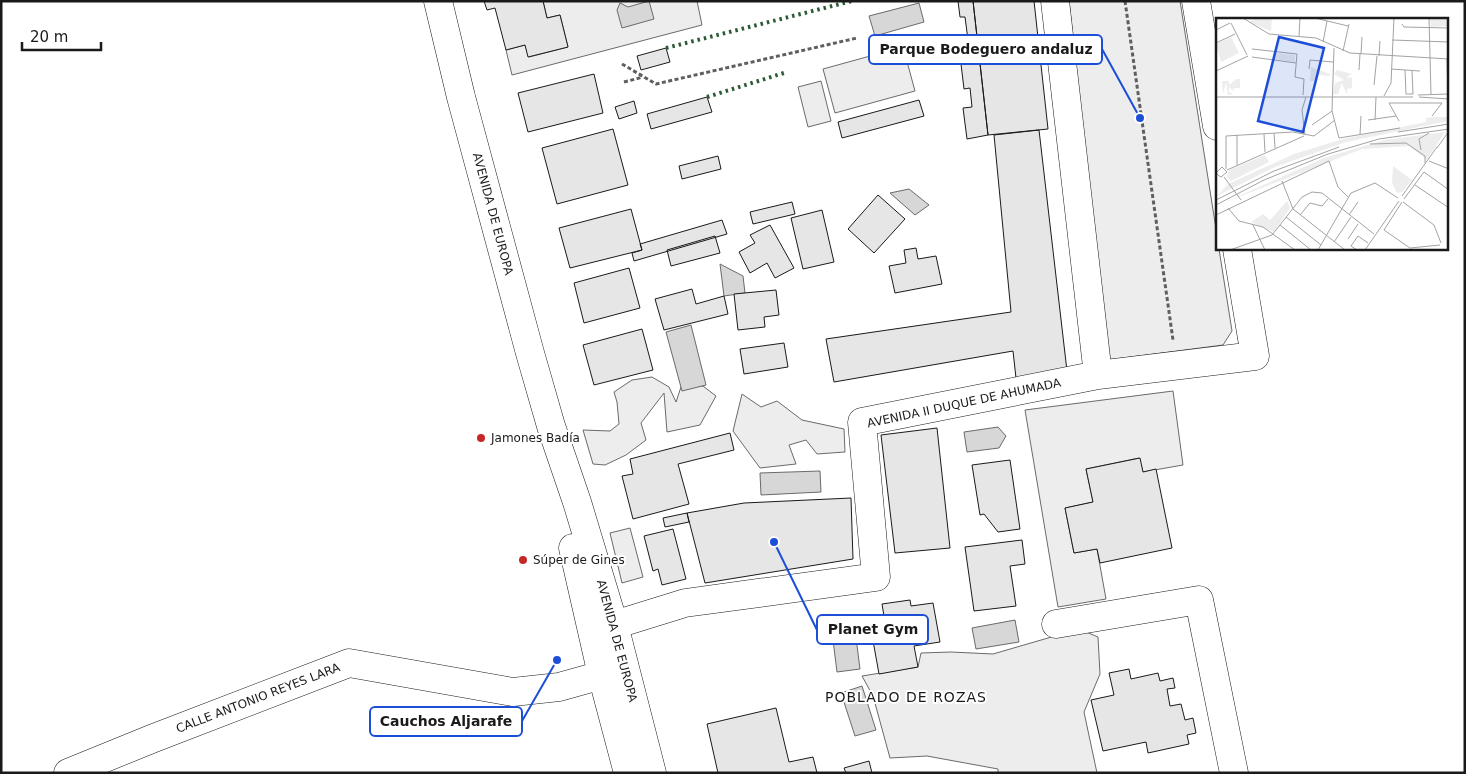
<svg xmlns="http://www.w3.org/2000/svg" width="1466" height="774" font-family="'DejaVu Sans',sans-serif">
	<rect width="100%" height="100%" fill="#fff"/>
	<path fill="#ededed" stroke="#6a6a6a" d="M543,1h154l5,24 -190,50 -6,-25 19,-5 4,12 39,-10 -8,-32 -13,3z
		M1069,1h111l37,234v14h2l13,82 -9,14 -115,15z
		M903,47l12,44 -80,22 -12,-44z
		M821,81l10,40 -23,6 -10,-40z
		M652,377l17,10 7,15 5,-15 22,-1 13,10 -16,29 -33,7 -3,-39 -23,30 5,17 -20,15 -21,10 -12,-1 -10,-34 27,1 9,-7 -2,-22 -3,-10 18,-12z
		M1173,391l10,74 -40,7 -4,-14 -53,11 7,33 -28,6 9,45 23,-4 9,50 -48,8 -33,-197z
		M742,394l19,13 16,-6 25,19 42,9 1,23 -28,2 -11,-14 -17,5 7,19 -36,4 -27,-37z
		M630,528l13,49 -21,6 -12,-50z
		M1079,629l19,8 2,37 -16,38 13,61h-99v-4l-71,-13 -37,2 -17,-62 -11,-20 56,-9 3,-14 30,-1 42,2z"/>
	<path fill="#d7d7d7" stroke="#6a6a6a" d="M649,1l5,18 -32,9 -5,-18 3,-7 8,4z
		M919,3l5,19 -49,14 -6,-20z
		M909,189l20,16 -14,10 -25,-22z
		M720,264l23,12 2,17 -21,3z
		M691,325l15,60 -24,6 -16,-59z
		M998,427l8,9 -7,12 -32,4 -3,-20z
		M820,471l1,21 -60,3 -1,-22z
		M1015,620l4,22 -43,7 -4,-21z
		M855,630l5,39 -23,3 -5,-40z
		M862,686l14,44 -21,6 -14,-43z"/>
	<path fill="#e6e6e6" stroke="#1a1a1a" d="M484,1h59l4,17 13,-3 8,32 -40,10 -3,-12 -19,5 -11,-42 -8,2z
		M958,1h15l15,134 -21,4 -4,-31 9,-1 -2,-19 -6,1 -3,-25 10,-1 -6,-46h-5z
		M973,1h61l14,128 -60,6z
		M666,48l4,14 -29,8 -4,-14z
		M594,74l9,39 -75,19 -10,-39z
		M707,97l5,15 -61,17 -4,-15z
		M919,100l5,16 -82,22 -4,-16z
		M634,101l3,12 -18,6 -4,-12z
		M613,129l15,56 -71,19 -15,-56z
		M1039,130l28,241 -51,7 -3,-27 -179,31 -8,-43 185,-27 -17,-177z
		M718,156l3,13 -39,10 -3,-13z
		M878,195l27,24 -31,34 -26,-24z
		M792,202l3,12 -42,10 -3,-12z
		M631,209l11,41 -72,18 -11,-40z
		M822,210l12,52 -31,7 -12,-51z
		M722,220l5,14 -93,27 -2,-8 10,-3 -2,-6z
		M770,225l24,43 -19,10 -8,-15 -17,10 -11,-21 16,-9 -5,-8z
		M715,236l5,17 -49,13 -4,-16z
		M916,248l2,11 18,-3 6,28 -47,9 -6,-27 17,-3 -2,-13z
		M629,268l11,40 -56,15 -10,-40z
		M692,289l4,15 28,-8 4,18 -64,16 -9,-31z
		M776,290l3,25 -15,2 1,10 -27,3 -4,-36z
		M642,329l11,41 -59,15 -11,-40z
		M784,343l4,24 -44,7 -4,-25z
		M937,428l13,120 -55,5 -14,-118z
		M730,433l4,17 -56,14 11,40 -56,15 -11,-43 11,-2 -3,-15z
		M1140,458l3,14 13,-3 16,79 -72,15 -3,-14 -23,4 -9,-45 28,-6 -7,-33z
		M1010,460l10,69 -22,3 -14,-18 -4,1 -8,-50z
		M851,498l2,61 -148,24 -18,-70 57,-10z
		M687,513l2,9 -24,5 -2,-9z
		M673,529l13,50 -24,6 -4,-16 -5,2 -9,-35z
		M1022,540l3,24 -15,2 6,40 -42,5 -9,-64z
		M910,600l1,6 22,-3 7,39 -26,4 4,21 -39,7 -9,-50 15,-2 -3,-18z
		M1129,669l2,10 27,-6 2,8 13,-3 2,10 -8,1 3,17 11,-2 4,16 8,-2 3,15 -9,2 2,9 -41,9 -2,-11 -43,9 -12,-51 23,-5 -5,-22z
		M776,708l13,54 24,-5 4,16h-99l-11,-49z
		M869,761l3,12h-26l-2,-5z"/>
	<g fill="none" stroke-linecap="round" stroke-linejoin="round">
		<defs>
			<path id="minor" d="M1055,1l43,374
				M1196,1l21,125
				M1056,624l143,-24 35,173
				M614,625l71,-22 191,-26 -14,-155 236,-47 157,-19 -18,-107
				M68,773l86,-35 195,-75 164,29 46,-5 43,-12"/>
			<path id="major" d="M438,1l23,96 69,256 21,73 26,76 37,123 38,148
				M573,548l29,127 26,98"/>
		</defs>
		<use href="#minor" stroke="#1a1a1a" stroke-width="29"/>
		<use href="#major" stroke="#1a1a1a" stroke-width="29"/>
		<path stroke="#5f5f5f" stroke-width="3" stroke-dasharray="4 2.5" stroke-linecap="butt" d="M1125,1l48,339
			M622,64l34,20 201,-46
			M624,82l19,-5"/>
		<use href="#minor" stroke="#fff" stroke-width="28"/>
		<use href="#major" stroke="#fff" stroke-width="28"/>
		<path stroke="#2b5a34" stroke-width="4" stroke-dasharray="2.5 4" stroke-linecap="butt" d="M666,48l186,-47
			M707,97l80,-25"/>
	</g>
	<g fill="#c62828" stroke="#fff" stroke-width="2">
		<circle cx="481" cy="438" r="5"/>
		<circle cx="523" cy="560" r="5"/>
	</g>
	<g text-anchor="middle" stroke-width="4" stroke-linejoin="round" paint-order="stroke">
		<g font-size="12" fill="#1a1a1a" stroke="#fff">
			<text transform="translate(493 214) rotate(75)" y="4">AVENIDA DE EUROPA</text>
			<text transform="translate(964 403) rotate(-12)" y="4">AVENIDA II DUQUE DE AHUMADA</text>
			<text transform="translate(617 641) rotate(75)" y="4">AVENIDA DE EUROPA</text>
			<text transform="translate(258 698) rotate(-21)" y="4">CALLE ANTONIO REYES LARA</text>
		</g>
		<g font-size="12" fill="#1a1a1a" stroke="#fff" text-anchor="start">
			<text x="491" y="442">Jamones Badía</text>
			<text x="533" y="564">Súper de Gines</text>
		</g>
		<g font-size="14" letter-spacing="1" fill="#1a1a1a" stroke="#fff">
			<text x="906" y="702">POBLADO DE ROZAS</text>
		</g>
	</g>
	<g transform="translate(1216 18)">
		<rect width="232" height="232" fill="#fff"/>
		<path d="M41,0h15l-1,13 -22,-9zM214,0h18v8l-17,1zM15,19l8,16 -18,9 -5,-18zM58,35l21,2v7l-22,-3zM95,49l19,7v2l-13,-1 -2,6h-5zM121,52l15,4 -4,2 -1,4 2,-3 3,1v10l-5,1v6l-5,-12 -4,11h-5l2,-11 9,-3 -10,-6zM20,61h4v9h-6v3l-5,-4v5l4,2 -5,1 -2,-13 -3,12 -1,-13h7v4zM216,99h16v4l-102,21 -71,25 -58,29 11,-12 66,-30 49,-15 83,-17v-4zM229,114l-18,28 -18,-14 -47,3 -139,54 101,-45 60,-18zM49,137l4,7 -38,19 -4,-4 2,-7zM177,148l19,14 -10,12 -5,1 -5,-10zM71,183l3,7 -16,24 -23,-10 12,-8 7,6z" fill="#ededed"/>
		<path fill="none" stroke="#a3a3a3" stroke-width="1" d="M27,0l26,16 47,4 34,15 99,6M99,0l33,8M213,0l2,77M15,5l16,32M186,6l2,3 45,1M0,12l14,-7M83,18l1,-18M176,22l57,2M107,24l4,-21M0,25l19,-9M118,30l-2,63 7,27 61,-10M36,31l45,5 -2,23 9,2 -1,16M127,33l6,-27M145,36l1,-17M163,38l1,-15M36,39l44,6M231,41l1,35M93,51l1,-9 23,2M175,51l29,2M143,52l1,-16M189,52l1,24h7M0,53l32,-15M196,53l1,23M158,67l3,-29M202,77l31,-1M168,78l7,-13 3,-65M0,79h197M203,79l30,2M152,102l28,-4M159,102l1,-23M183,103l-10,-18h53l-10,13M96,107l20,-14M182,114l51,-8M58,115l1,15M48,116l1,18M21,117v30M89,117l-3,-25 4,-13M144,117l1,-19M154,126l36,-1 19,13v7M221,130l12,-17M205,132l-2,-11 10,-6M213,143l20,8M10,151v-33l67,-4 21,4 21,-16M0,152l1,4 1,1 3,2 6,-5 -5,-5 -5,5M11,152l77,-34M8,159l17,23M66,163l11,28M199,167l34,23M186,178l35,-49M188,181l20,-27 25,18M0,182l58,-29 65,-24M186,184l-18,28 26,18 30,-3M187,184l31,23 7,18M0,187l48,-25 64,-26 51,-15 70,-10M12,190l11,13 24,6 32,23M77,191l52,41M0,197l113,-54 9,26 10,10M84,197l10,-12 12,3 6,-7M133,197l9,-13M70,199l35,28M37,207l12,25M64,207l31,25M132,221l10,-15M118,224l17,-25M14,232l42,-15 30,-38 10,-5 10,1 52,41M102,232l33,-57 24,-10 23,15M141,232l-6,-4 7,-10 10,7M149,232l34,-49"/>
		<path fill="#1d4ed8" fill-opacity="0.15" stroke="#1d4ed8" stroke-width="2.5" d="M63,19l45,11 -21,84 -45,-11z"/>
		<rect width="232" height="232" fill="none" stroke="#1a1a1a" stroke-width="2.5"/>
	</g>
	<path fill="none" stroke="#1d4ed8" stroke-width="2" d="M1140 118L1102 49M774 542L817 630M557 660L522 721"/>
	<g fill="#1d4ed8" stroke="#fff" stroke-width="2">
		<circle cx="1140" cy="118" r="5"/>
		<circle cx="774" cy="542" r="5"/>
		<circle cx="557" cy="660" r="5"/>
	</g>
	<g fill="#fff" stroke="#1d4ed8" stroke-width="2">
		<rect x="869" y="35" width="233" height="29" rx="5"/>
		<rect x="817" y="615" width="111" height="29" rx="5"/>
		<rect x="370" y="707" width="152" height="29" rx="5"/>
	</g>
	<g font-size="14" text-anchor="middle" font-weight="bold" fill="#1a1a1a">
		<text x="986" y="54">Parque Bodeguero andaluz</text>
		<text x="873" y="634">Planet Gym</text>
		<text x="446" y="726">Cauchos Aljarafe</text>
	</g>
	<rect width="1466" height="774" fill="none" stroke="#1a1a1a" stroke-width="5"/>
	<path d="M22 42v8h79v-8" fill="none" stroke="#1a1a1a" stroke-width="2.5"/>
	<text x="30" y="42" font-size="15" fill="#1a1a1a" stroke="#ffffff" stroke-width="4" paint-order="stroke">20 m</text>
</svg>
